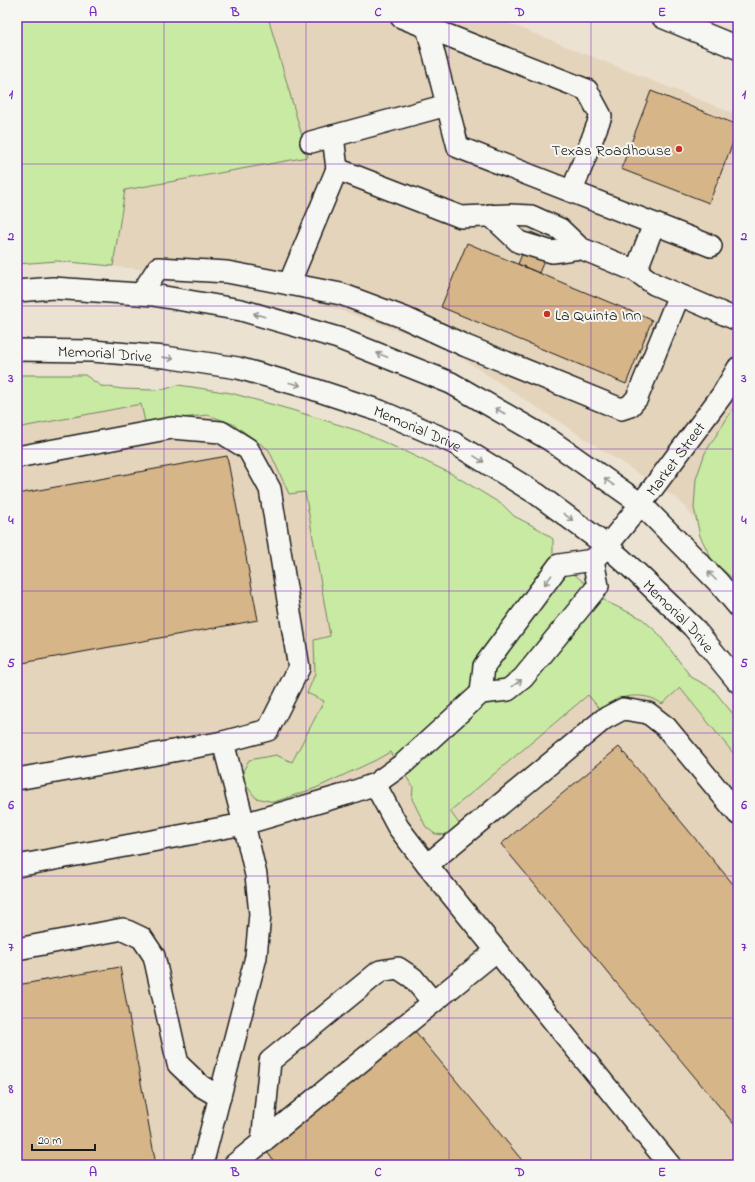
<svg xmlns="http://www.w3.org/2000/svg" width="755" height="1182" font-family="'Indie Flower',sans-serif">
	<rect width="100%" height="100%" fill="#ece2d2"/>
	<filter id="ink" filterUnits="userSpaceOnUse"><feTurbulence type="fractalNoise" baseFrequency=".025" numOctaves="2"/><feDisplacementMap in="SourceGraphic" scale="8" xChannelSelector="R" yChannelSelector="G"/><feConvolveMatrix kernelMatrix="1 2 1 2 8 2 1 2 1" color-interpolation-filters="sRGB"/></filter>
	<g filter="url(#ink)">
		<path fill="#e5d4bc" d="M17,17h476l245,98v456l-59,-71 -236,-154 -191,-66 -195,-19 -40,3z
			M141,404l33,15 34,-4 25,9 36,26 20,44 16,-3 25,145 -14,29 -1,9 -8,18 17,9 -32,61 -18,40 42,-14 60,-28 14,-8 23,35 -1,12 38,12 138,-116 18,12 9,-7 15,-3 14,-1 13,4 23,-12 58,71v406h-721v-737z"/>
		<path fill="#c8eaa2" stroke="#72835f" d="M17,17h251l40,140 -183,33 -12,76 -56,-5 -40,3z
			M17,375h68l16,11 22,3 30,1 12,-1 13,-4 14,2 39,6 61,17 67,21 47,21 46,22 51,31 11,11 25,13 14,10v17l54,46 34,16 16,14 34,45 21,11 26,32v39l-58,-71 -18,16c-12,-10 -32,-10 -46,-4 -8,4 -6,7 -17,8l-11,-13 -138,116 10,14 -12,10 -13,-1 -9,-7 -14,-28 1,-12 -23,-35 -14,8 -60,28 -42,14 -18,-4 -11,-14 -2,-13 6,-11 27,-5 16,7 32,-61 -17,-8 8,-19 -1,-34 16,-4 -25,-144 -16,2 -20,-44 -36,-26 -25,-9 -63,7 -4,-18 -124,24z
			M738,401v184l-6,-7 -20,-18 -12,-24 -6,-28 2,-29 9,-26z"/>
		<path fill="#d6b589" stroke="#1c1c1c" d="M651,91l87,34v5l-29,73 -88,-34z
			M531,232l21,9 -13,32 -21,-9z
			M467,243l185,77 -26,64 -185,-77z
			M227,456l31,164 -241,44v-170z
			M619,747l119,143v239l-237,-285z
			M120,967l36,198h-139v-180z
			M410,1025l116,140h-249l-14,-18z"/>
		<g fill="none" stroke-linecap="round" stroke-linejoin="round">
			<defs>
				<g id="minor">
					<path d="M401,17l186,73 14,26 -29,75"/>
					<path d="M427,27l31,120 253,99"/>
					<path d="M311,142l136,-37"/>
					<path d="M337,169l124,48 48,-2 22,1 29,13 20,19 56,23"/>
					<path d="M490,215l29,27 33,10 28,-4"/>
					<path d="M654,224l-18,47 18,13 84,36"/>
					<path d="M289,284l48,-115 -4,-33"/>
					<path d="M17,291l36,-3 100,7 88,15 97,28 113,45 99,57 91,64 77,78 20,24"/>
					<path d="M141,294l17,-26 69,4 114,22 64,24 61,28 155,63 9,-3 7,-8 42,-103"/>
					<path id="s1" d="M17,350l75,1 73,6 73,11 75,21 67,22 74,32 83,51 70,52 31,28 55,53 45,55"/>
					<path d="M17,457l155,-29 49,4 27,17 22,40 29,179 -31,62 -45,12 21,82 -227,42"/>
					<path id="s2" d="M481,693l3,-27 75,-101 34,-5 14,-14 34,-42 81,-109 16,-27"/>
					<path d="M17,779l206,-37"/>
					<path d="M375,784l23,43 29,38"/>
					<path d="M17,949l106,-20 19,9 12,18 24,108 23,22 19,11"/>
					<path d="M262,1143l8,-82 110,-90 18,-3 15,10 20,24"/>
					<path d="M202,1165l54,-208 4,-43 -4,-39 -12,-51 103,-30 28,-10 28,-20 78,-71 27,-3 15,-12 75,-92 -5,-26"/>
					<path d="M234,1165l262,-214"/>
					<path d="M670,1165l-243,-300 177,-146 19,-10 25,4 18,14 72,87"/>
				</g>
				<path id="major" d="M663,17l75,31"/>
			</defs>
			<use href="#minor" stroke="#1c1c1c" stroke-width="24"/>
			<use href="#major" stroke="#1c1c1c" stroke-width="25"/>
			<use href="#minor" stroke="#f6f6f2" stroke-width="21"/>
			<use href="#major" stroke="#f6f6f2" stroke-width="22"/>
		</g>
		<defs><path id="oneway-shaft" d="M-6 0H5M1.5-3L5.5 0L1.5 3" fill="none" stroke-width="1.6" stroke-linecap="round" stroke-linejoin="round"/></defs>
		<g stroke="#949492">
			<use href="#oneway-shaft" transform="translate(259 315) rotate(-164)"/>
			<use href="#oneway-shaft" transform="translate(382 355) rotate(-158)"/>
			<use href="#oneway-shaft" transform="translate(168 358) rotate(8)"/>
			<use href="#oneway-shaft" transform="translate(295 384) rotate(15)"/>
			<use href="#oneway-shaft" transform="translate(500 411) rotate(-150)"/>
			<use href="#oneway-shaft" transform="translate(479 459) rotate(32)"/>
			<use href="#oneway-shaft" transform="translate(609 482) rotate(-145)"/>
			<use href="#oneway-shaft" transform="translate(568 517) rotate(36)"/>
			<use href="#oneway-shaft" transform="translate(712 576) rotate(-135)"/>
			<use href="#oneway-shaft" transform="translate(548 580) rotate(127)"/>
			<use href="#oneway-shaft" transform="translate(517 683) rotate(-37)"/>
		</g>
	</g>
	<path fill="none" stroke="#7b2cbf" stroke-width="1" stroke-opacity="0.55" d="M164,17v1148M306,17v1148M449,17v1148M591,17v1148M17,164h721M17,306h721M17,449h721M17,591h721M17,733h721M17,876h721M17,1018h721"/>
	<g fill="#c8321e" stroke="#f6f6f2" stroke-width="1.5">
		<circle cx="679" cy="149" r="4"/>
		<circle cx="547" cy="314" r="4"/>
	</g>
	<g text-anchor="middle" stroke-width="4" stroke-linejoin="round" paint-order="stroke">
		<g font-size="16" fill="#1c1c1c" stroke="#f6f6f2" text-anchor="end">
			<text x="671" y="155">Texas Roadhouse</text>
			<text x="555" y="320" text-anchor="start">La Quinta Inn</text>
		</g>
		<g font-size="16" fill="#1c1c1c" stroke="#f6f6f2">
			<text dy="6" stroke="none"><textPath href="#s1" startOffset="88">Memorial Drive</textPath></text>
			<text dy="6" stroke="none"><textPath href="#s1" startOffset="412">Memorial Drive</textPath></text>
			<text dy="6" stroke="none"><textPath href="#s2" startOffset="318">Market Street</textPath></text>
			<text dy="6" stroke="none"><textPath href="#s1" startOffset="736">Memorial Drive</textPath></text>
		</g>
	</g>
	<rect width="755" height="1182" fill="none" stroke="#f6f6f2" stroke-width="44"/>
	<path d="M32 1144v6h63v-6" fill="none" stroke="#1c1c1c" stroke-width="2"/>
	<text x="38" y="1144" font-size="12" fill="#1c1c1c" stroke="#f6f6f2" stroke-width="3" paint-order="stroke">20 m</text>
	<rect x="22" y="22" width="711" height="1138" fill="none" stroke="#7b2cbf" stroke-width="1.5"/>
	<g font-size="13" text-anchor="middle" font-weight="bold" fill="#7b2cbf">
		<text x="93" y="16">A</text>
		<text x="235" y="16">B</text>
		<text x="378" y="16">C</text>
		<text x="520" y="16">D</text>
		<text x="662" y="16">E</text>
		<text x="11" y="98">1</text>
		<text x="744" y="98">1</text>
		<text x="11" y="240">2</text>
		<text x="744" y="240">2</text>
		<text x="11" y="382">3</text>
		<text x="744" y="382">3</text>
		<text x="11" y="524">4</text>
		<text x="744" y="524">4</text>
		<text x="11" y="667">5</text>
		<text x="744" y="667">5</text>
		<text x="11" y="809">6</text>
		<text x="744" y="809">6</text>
		<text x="11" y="951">7</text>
		<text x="744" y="951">7</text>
		<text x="11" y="1093">8</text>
		<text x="744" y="1093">8</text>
		<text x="93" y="1176">A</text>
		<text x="235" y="1176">B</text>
		<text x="378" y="1176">C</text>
		<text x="520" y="1176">D</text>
		<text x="662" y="1176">E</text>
	</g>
</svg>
